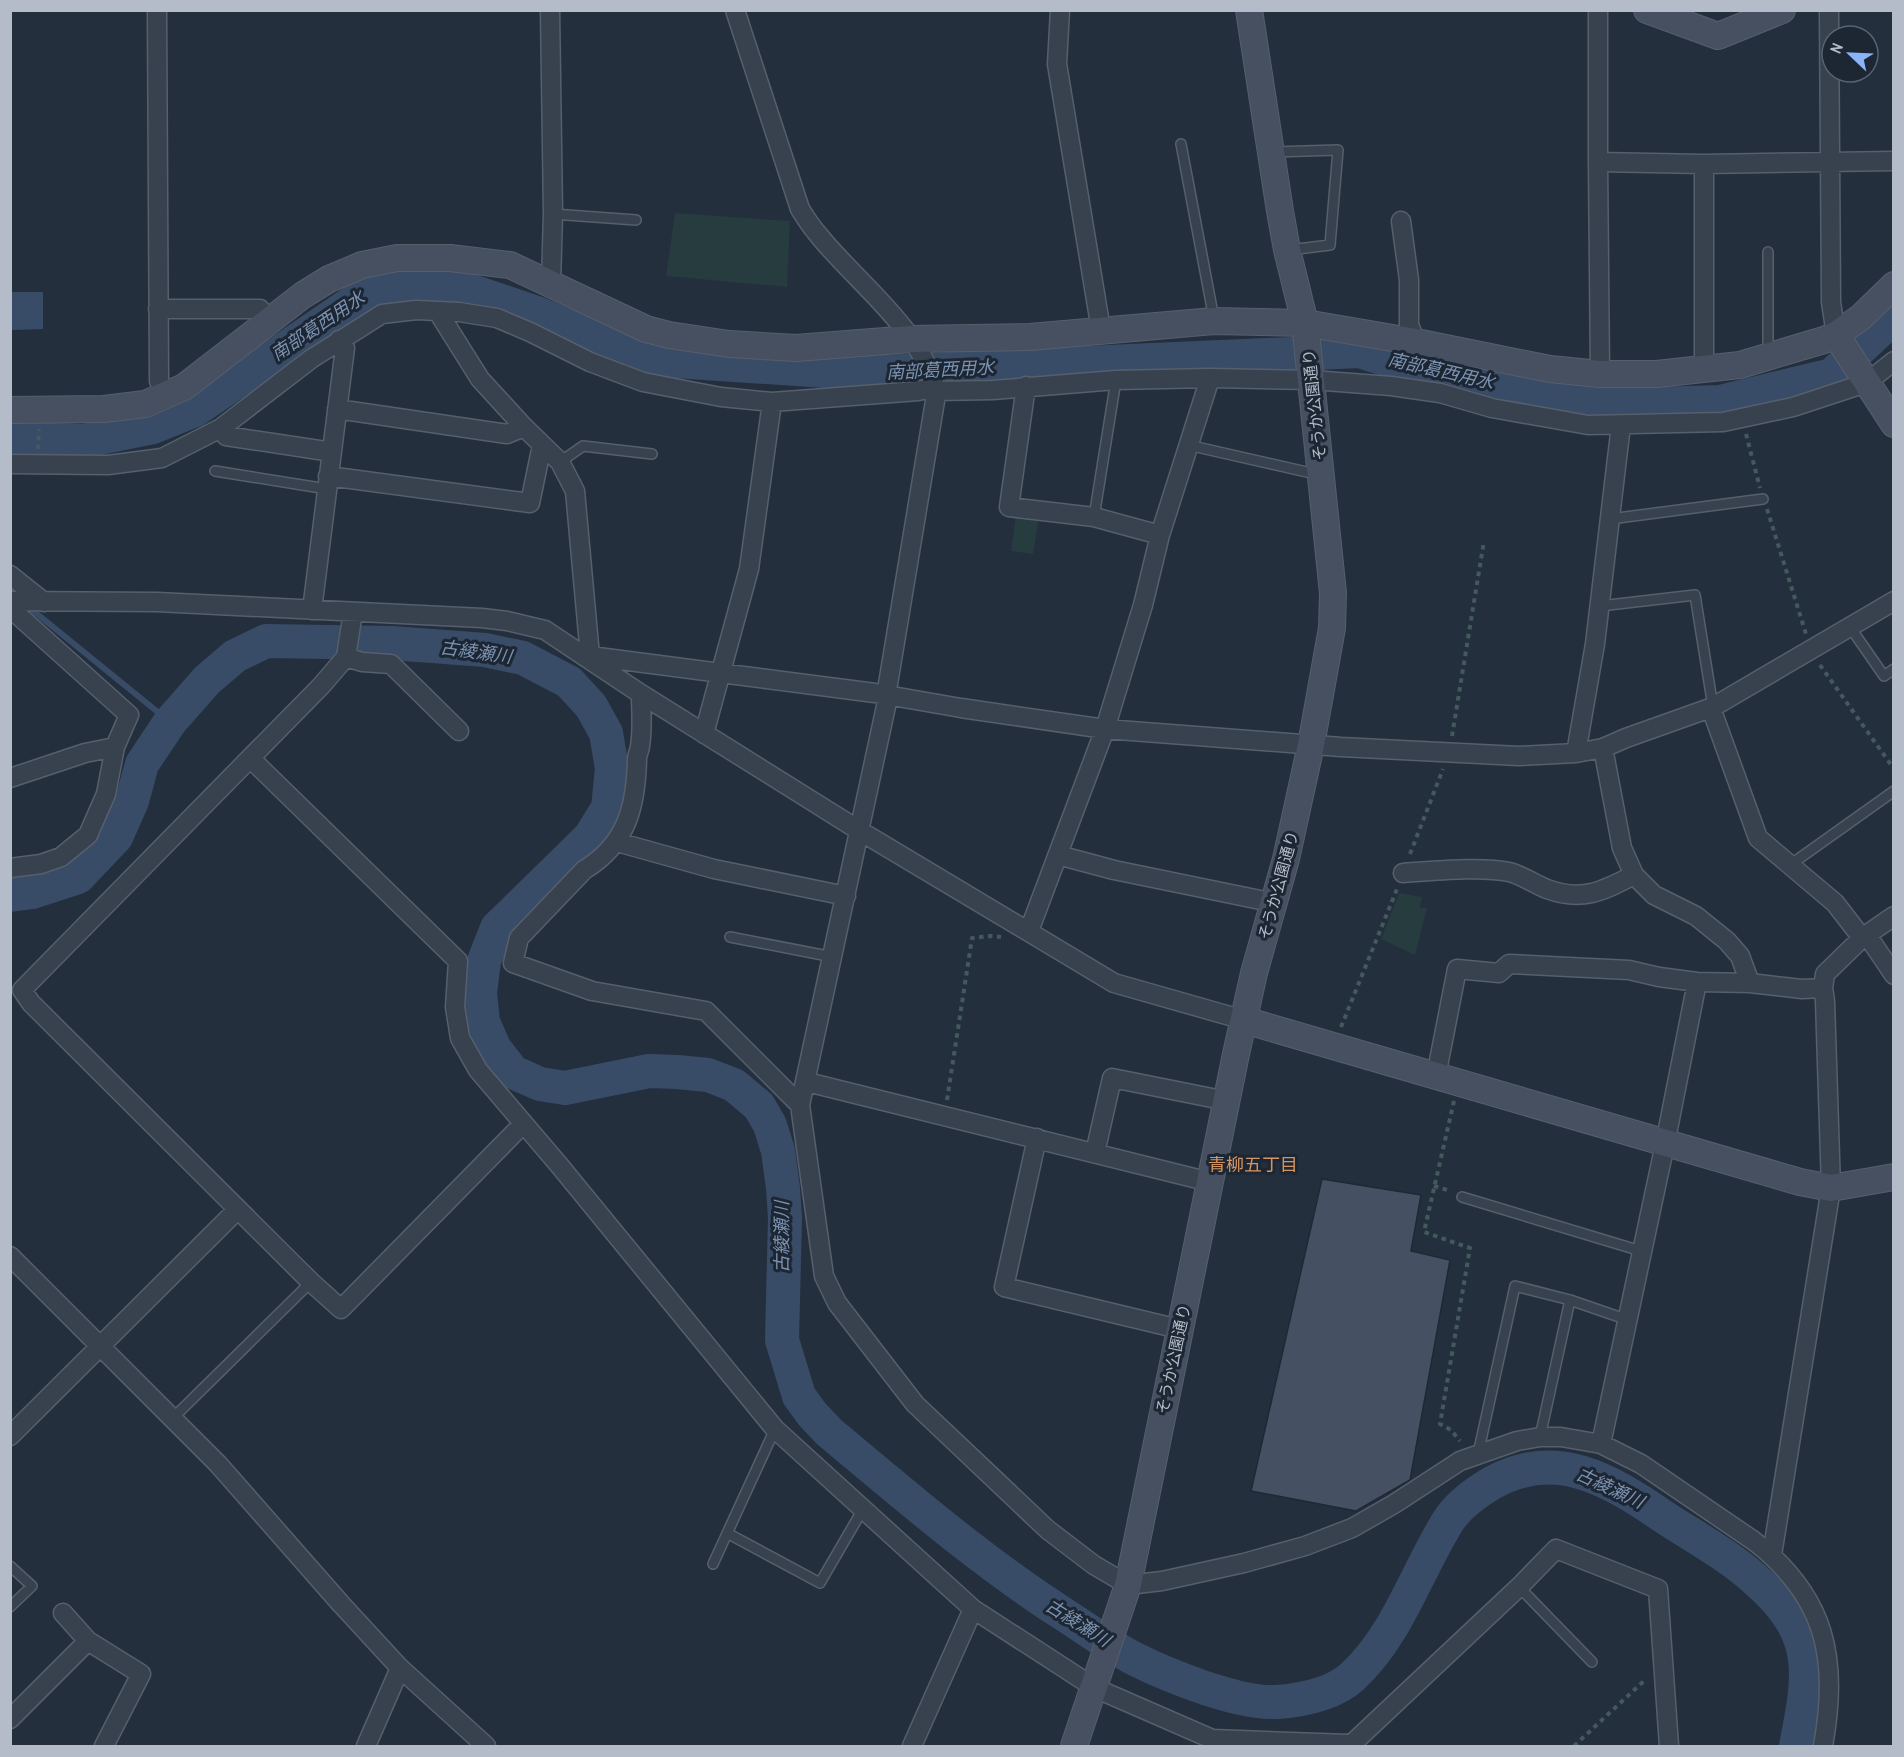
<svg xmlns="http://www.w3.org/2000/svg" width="1904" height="1757" font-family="'Archivo Narrow','Noto Sans JP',sans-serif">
	<rect width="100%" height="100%" fill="#242f3e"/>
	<path fill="#263c3f" d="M675,213l115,8 -3,66 -121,-11z
		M1016,514l23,3 -6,37 -22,-3z
		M1399,893l23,4 -2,10 7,1 -12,47 -34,-16z"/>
	<path fill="#394c67" d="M11,292h32v37l-32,1z"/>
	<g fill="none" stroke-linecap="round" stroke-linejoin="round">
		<path stroke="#394c67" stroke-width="6" d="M26,605l144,117"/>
		<path stroke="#394c67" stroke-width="34" d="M10,438l74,3 69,-14 42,-17 174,-119 58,-7 27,1 83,28 108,46 211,14 504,-22 61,20 198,34 101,-3 112,-27 62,-58
			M10,895l22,-3 46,-15 38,-40 16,-36 10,-37 28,-42 37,-42 28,-24 31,-15 126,2 93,7 38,8 46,24 22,24 15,27 6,35 -4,40 -18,29 -93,91 -13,33 -4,32 3,29 12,27 18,23 27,12 25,4 84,-17 28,1 31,3 26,10 25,21 11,19 8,26 5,37 2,30 -3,122 17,56 13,18 17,18c78,65 154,131 239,185 23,15 45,31 69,43 22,11 45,20 68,28 22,7 48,15 72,14 26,-2 56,-8 75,-25 45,-41 64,-104 95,-154 10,-17 28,-30 45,-40 64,-36 118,-3 172,34 32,21 66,39 94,65 60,53 52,93 38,164"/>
	</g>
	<path fill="#455162" stroke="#1f2835" stroke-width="1.5" d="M1322,1179l99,16 -10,56 39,9 -40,220 -54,31 -105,-20z"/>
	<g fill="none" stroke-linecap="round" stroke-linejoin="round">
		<defs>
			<path id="lane" d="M1181,144l33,175
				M1272,152l66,-2 -8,95 -41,5
				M553,214l83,6
				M1768,354v-102
				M1188,445l132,30
				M560,462l23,-16 69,8
				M215,471l112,18
				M1094,517l22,-137
				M1610,519l153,-20
				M1600,606l95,-11 18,112
				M1850,627l34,49 10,-7
				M1790,865l104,-74
				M730,937l103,20
				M1462,1197l179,54
				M172,1419l139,-137
				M1540,1437l30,-137
				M1478,1454l37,-168 55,14 58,20
				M727,1533l93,50 43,-74
				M713,1564l62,-135
				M10,1566l22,20 -22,21
				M1519,1587l73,75"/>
			<path id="street" d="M157,10l2,371 7,14
				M550,10l3,204 -2,69
				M735,10l65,199c5,8 10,16 16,23 38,49 110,99 120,163l-50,301
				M1060,10l-3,54 44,266
				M1598,10v152l106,2 190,-3
				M1829,10l2,292 5,33
				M1598,162l2,212
				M1401,221l8,59v45l7,17
				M158,309h102l11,12
				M438,312l42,67 44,48 36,35 15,29 15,165
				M1704,369v-205
				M1026,386l-17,121 85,10 66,18
				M936,391l57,-1 123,-10 94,-2 102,2 79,6 49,7 52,15 96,17 135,-3 70,-15 73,-24 28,-22
				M337,409l170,25 17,-7
				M221,428l5,8 106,16
				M10,464l98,1 54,-7 59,-30 90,-69 71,-45 34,-4 43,2 38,6 33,14 60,30 53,20 78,15 51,5 146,-11 17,-4
				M328,476l202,27 12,-58
				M10,575l34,27
				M10,601l147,1 325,16 25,3 38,9 96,64 219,137 254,152 130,37
				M10,608l119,107 -14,32 -9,47 -18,41 -27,22 -20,7 -31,4
				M312,610l33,-262 -6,-8
				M353,612l-7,45 -25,29 -299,304 9,13 280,279 30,27 182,-185
				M575,650l15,6 285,37 86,15 144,21 236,18 178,9 57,-3 27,-5 23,-10 87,-31 181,-106
				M346,657l16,5 29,2 68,67
				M641,694c0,17 2,35 -1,52 0,4 -3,8 -3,13 -1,47 -10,85 -53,111l-65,68 -6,25 79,28 114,20 94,94
				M888,697l-88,408 24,171 13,27 78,101 133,126 46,35 34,20 34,-4 82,-18 61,-17 47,-18 42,-24 66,-43 57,-20 23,-4h21l40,7 40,20 113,77c72,56 85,118 69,205
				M1711,708l47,130 77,65 27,35
				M704,734l45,-165 23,-167
				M1603,748l19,100 12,27 20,20 42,21 31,25 13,15 10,27
				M1576,753l19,-109 26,-219
				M250,758l208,203 -3,46 5,31 18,32 81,95 216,264 198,180 122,79 117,51 136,5 6,-2 165,-155 37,-38 102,40 11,157
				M10,778l75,-25 30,-6
				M617,842l97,27 132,27
				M1058,855l56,15 161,33
				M1403,873c29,-2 79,-7 106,-1 13,3 25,12 38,17 35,13 56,2 87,-14
				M1029,931l76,-202 38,-124 17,-70 50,-157
				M1867,935l27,40
				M1436,1076l21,-107 42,4 10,-9 120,6 30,7 38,5 53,1 52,6 21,-1 2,-14 37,-36 32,-22
				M807,1082l403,100
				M1037,1138l-33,149 175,42
				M1095,1153l17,-75 115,23
				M10,1256l208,208 123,140 59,64 86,78
				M10,1436l228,-227
				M1601,1444l64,-300 32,-162
				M1772,1555l59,-367 -6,-187 -2,-13
				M63,1613l25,28 53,33 -37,72
				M10,1719l78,-78
				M366,1746l34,-78
				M912,1746l61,-137"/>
			<path id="secondary" d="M1647,10l71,26 64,-26
				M1836,335l58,89
				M10,410l94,-1 41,-5 39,-17 119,-92 26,-16 33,-14 35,-7h53l60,7 136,64 23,6 60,9 67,4 115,-9 119,-2 184,-16 91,2 111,19 134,27 50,5h57l83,-9 84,-25 12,-5 25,-18 33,-32
				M1244,1020l556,162 31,6 63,-11
				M1074,1746l54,-161 108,-531 18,-81 32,-114 25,-114 21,-117 1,-35 -28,-270 -18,-73 -7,-39 -31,-201"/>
		</defs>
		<use href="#lane" stroke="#565f6c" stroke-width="12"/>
		<use href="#street" stroke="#565f6c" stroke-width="21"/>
		<use href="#secondary" stroke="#565f6c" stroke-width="28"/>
		<path stroke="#44595c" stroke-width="4" stroke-dasharray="4.5 4.5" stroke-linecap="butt" d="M1746,434l14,54
			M38,449l1,-20
			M1767,509l39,125
			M1820,665l74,104
			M1452,736l32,-195
			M1410,854l33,-85
			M1341,1027l56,-138
			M947,1100l25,-162 19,-2 10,1
			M1454,1101l-30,131 46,16 -30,176 11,6 9,11
			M1434,1186l17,5
			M1574,1746l72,-67"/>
		<use href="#lane" stroke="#38414e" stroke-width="9"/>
		<use href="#street" stroke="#38414e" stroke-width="18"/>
		<use href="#secondary" stroke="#465061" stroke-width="26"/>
	</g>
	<g text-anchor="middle" stroke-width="6" stroke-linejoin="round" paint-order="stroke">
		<g font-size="16" fill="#b4bcc9" stroke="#1d2633">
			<text transform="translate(1314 405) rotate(-96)" y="6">そうか公園通り</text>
			<text transform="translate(1278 885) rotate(-75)" y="6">そうか公園通り</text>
			<text transform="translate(1173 1359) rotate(-78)" y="6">そうか公園通り</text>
		</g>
		<g font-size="18" font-style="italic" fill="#7c92b1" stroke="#1d2633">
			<text transform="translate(318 326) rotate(-34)" y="6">南部葛西用水</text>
			<text transform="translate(940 370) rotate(-3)" y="6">南部葛西用水</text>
			<text transform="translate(1441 371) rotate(13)" y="6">南部葛西用水</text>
			<text transform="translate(476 652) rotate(8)" y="6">古綾瀬川</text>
			<text transform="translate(782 1237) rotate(-90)" y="6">古綾瀬川</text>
			<text transform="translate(1610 1488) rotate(25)" y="6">古綾瀬川</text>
			<text transform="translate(1078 1623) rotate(32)" y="6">古綾瀬川</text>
		</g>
		<g font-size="18" fill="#d59563" stroke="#1d2633">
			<text x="1253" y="1171">青柳五丁目</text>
		</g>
	</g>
	<rect width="1904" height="1757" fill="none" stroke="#b4bcc9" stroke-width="24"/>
	<g transform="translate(1850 54) rotate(293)"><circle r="28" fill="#1d2633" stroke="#59626f" stroke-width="1.5"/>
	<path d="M0-4.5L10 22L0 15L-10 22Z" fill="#8ab4f8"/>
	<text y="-9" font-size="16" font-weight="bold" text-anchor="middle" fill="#b4bcc9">N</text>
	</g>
</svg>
